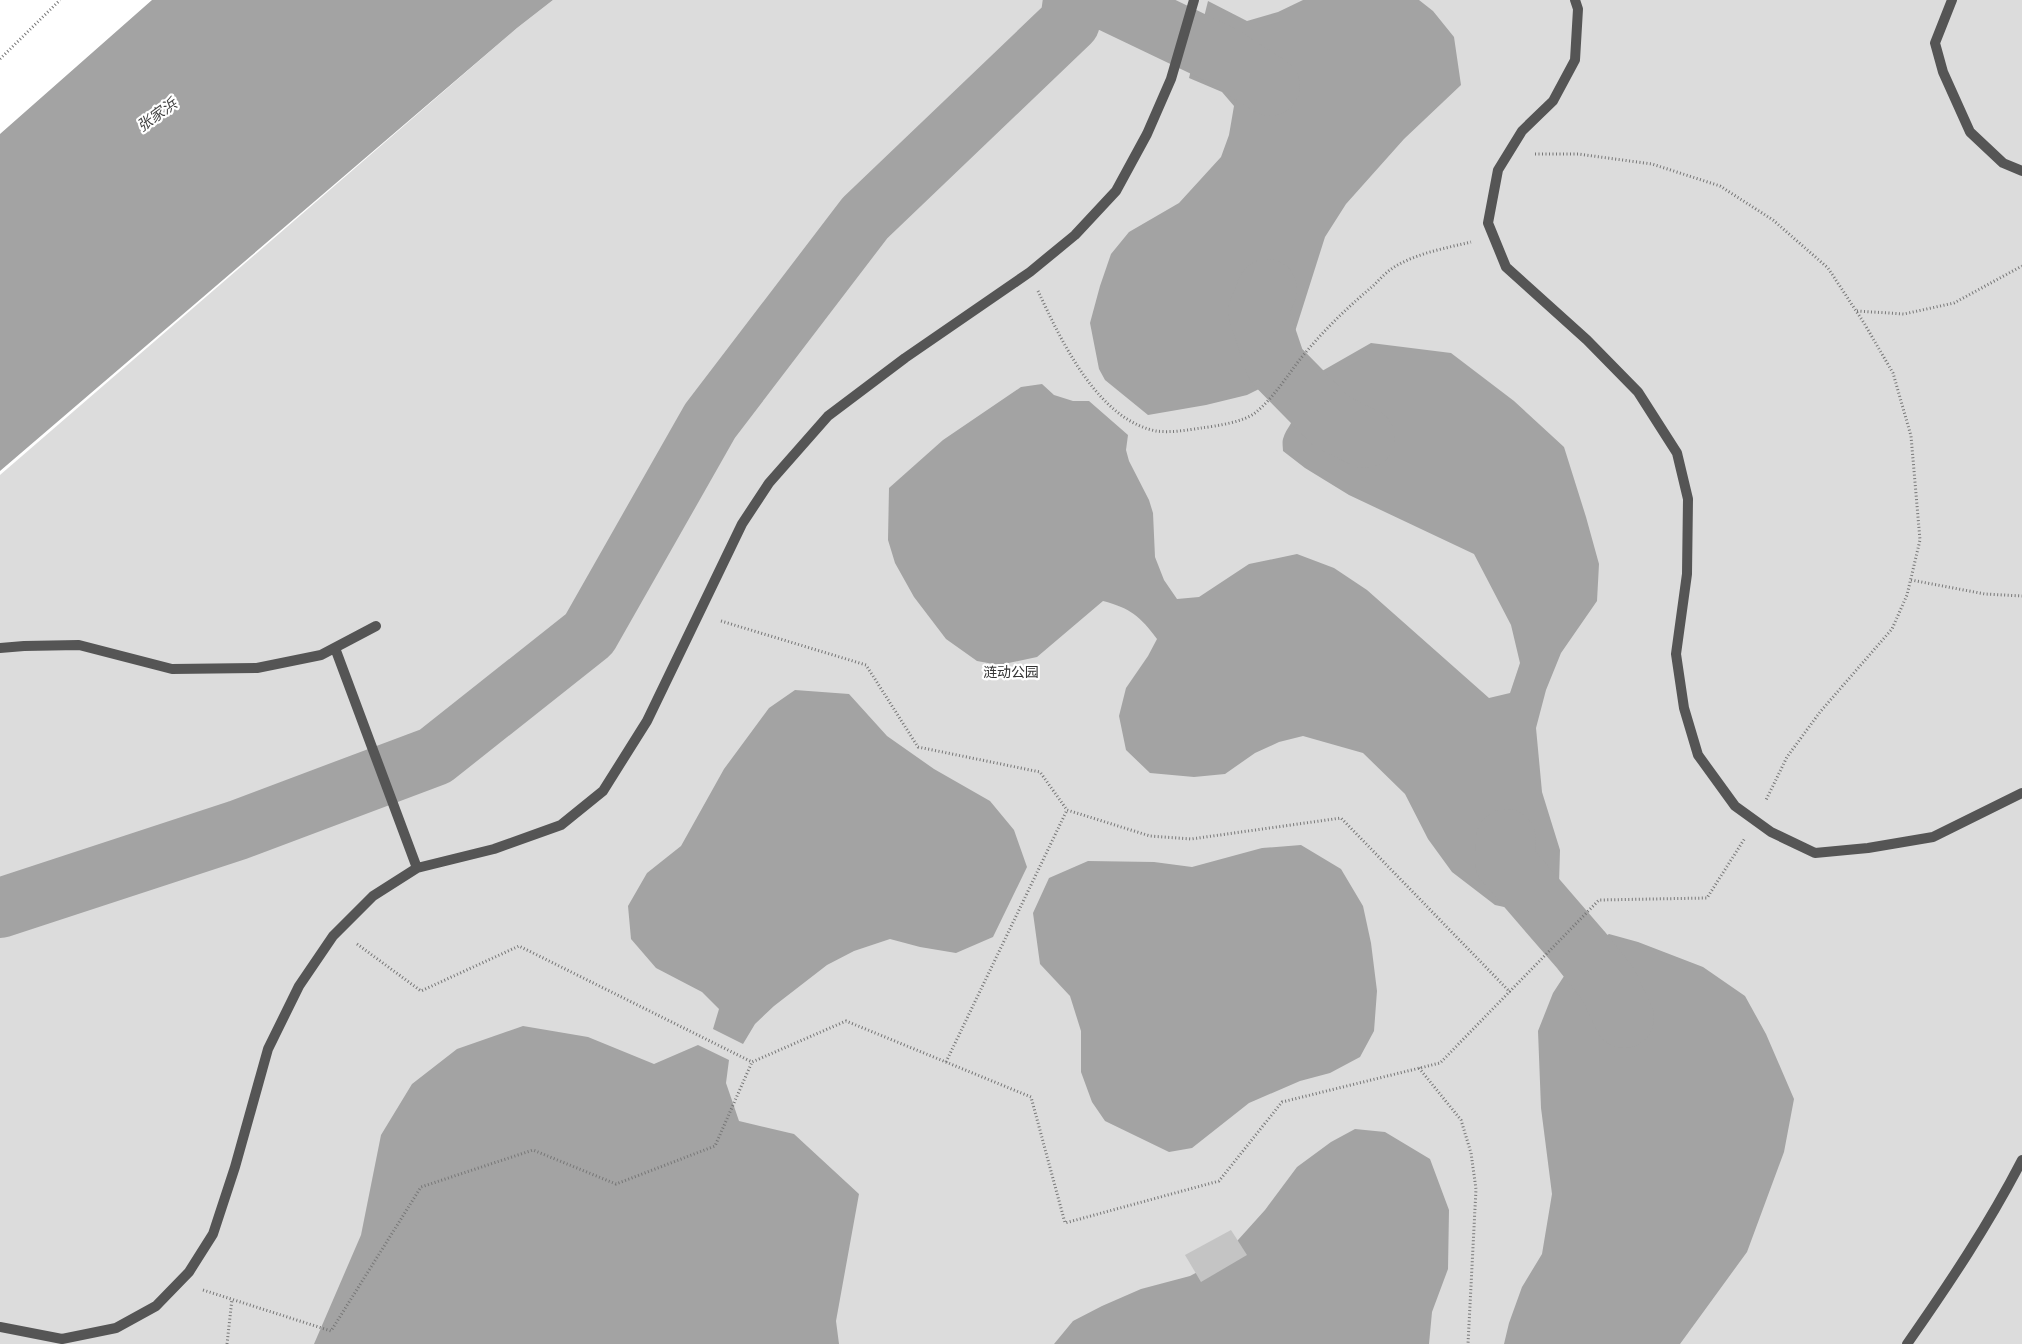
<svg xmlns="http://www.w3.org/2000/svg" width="2022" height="1344" font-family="Raleway,'Noto Sans SC',sans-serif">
	<rect width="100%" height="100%" fill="#fff"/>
	<path fill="#dcdcdc" d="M553,0h1469v1344h-2022v-869l517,-447z"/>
	<path fill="#a3a3a3" d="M152,0h401l-36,28 -517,443v-337z
		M1303,0h116l14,11 21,26 7,48 -57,54 -58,65 -21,33 -33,104 -31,47 -14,7 -41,10 -58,10 -43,-35 -6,-11 -9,-46 10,-37 11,-32 18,-22 50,-29 42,-46 8,-22 5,-29 -12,-14 -33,-14 19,-77 39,20 31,-9z
		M1371,343l80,10 63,48 50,46 22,70 13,47 -2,37 -36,52 -15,37 -10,38 6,64 18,58 -1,34 -14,24 -13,5 -37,-8 -43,-33 -24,-33 -23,-45 -42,-41 -60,-17 -24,6 -24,11 -30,21 -31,3 -44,-4 -24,-23 -7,-34 7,-28 22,-32 9,-17c-17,-23 -27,-31 -54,-38l-66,56 -38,8 -22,-4 -31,-22 -32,-42 -19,-34 -7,-23 1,-52 54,-48 78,-53 21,-3 12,11 19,6h16l39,34 -2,15 3,11 20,39 4,13 2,44 9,23 13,19 22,-2 50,-33 48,-10 37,14 33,22 122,108 21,-5 10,-30 -9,-38 -37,-71 -125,-59 -44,-27 -22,-17c0,-3 -1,-9 0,-12 5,-16 14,-15 8,-34l9,-14 15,-16z
		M795,690l54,4 38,42 47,33 56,32 24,29 13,37 -34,70 -37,16 -36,-6 -30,-8 -36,12 -27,14 -53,41 -19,18 -12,20 -30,-15 6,-20 -17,-17 -46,-24 -25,-29 -3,-33 19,-33 34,-27 43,-77 45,-61z
		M1301,845l40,24 22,37 8,37 6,48 -3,40 -14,26 -30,16 -30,8 -51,22 -57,45 -23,4 -64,-31 -13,-19 -11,-30v-41l-11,-35 -30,-32 -7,-51 16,-35 39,-17 66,1 38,5 70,-19z
		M1609,934l29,8 65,25 42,29 21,38 28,65 -10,53 -37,100 -67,92h-176l5,-21 13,-36 20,-33 10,-60 -11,-86 -3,-77 15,-38 28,-43z
		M523,1026l65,11 66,27 44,-19 31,15 -3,23 13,38 55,13 65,60 -23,127 3,23h-525l47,-109 20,-100 31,-51 45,-35z
		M1355,1129l30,3 45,27 19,51 -1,59 -16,43 -3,32h-375l19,-23 29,-15 39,-17 49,-13 30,-16 45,-50 32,-43 34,-25z"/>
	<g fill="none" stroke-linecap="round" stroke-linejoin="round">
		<path stroke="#a3a3a3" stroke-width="60" d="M1106,0l115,55 49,31
			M1267,289l-9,23 18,53 56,57 33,16
			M1506,839l-1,23 76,88 27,34 16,34
			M0,908l238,-78 197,-74 154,-122 121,-213 155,-203 205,-196 3,-22"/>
	</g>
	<path fill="#c4c4c4" d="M1231,1230l16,25 -46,27 -16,-27z"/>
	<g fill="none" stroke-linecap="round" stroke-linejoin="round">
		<path stroke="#777" stroke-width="3" stroke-dasharray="1 2.5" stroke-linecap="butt" d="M0,59l60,-59
			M1535,154h43l74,10 68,22 53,34 55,48 36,55 29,50 18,63 9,104 -13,55 -15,34 -72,83 -33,45 -21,43
			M1038,291c23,49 59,128 118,140 14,2 32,-1 45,-3 16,-2 42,-6 54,-15 21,-17 34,-41 51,-61 20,-24 43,-46 67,-66 7,-7 14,-15 23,-20 22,-13 50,-18 75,-24
			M1857,311l47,3 50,-11 68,-37
			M1911,580l74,14 37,2
			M721,621l145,44 52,82 122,25 27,38 83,26 41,3 150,-21 169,174
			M357,944l64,47 98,-45 233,116 94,-41 185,76 34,126 154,-42 63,-79 158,-39 159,-163 108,-2 38,-60
			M946,1062l121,-252
			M1419,1068l42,52 10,33 5,36 -8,155
			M203,1290l128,41 90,-144 112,-37 83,34 99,-38 37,-84
			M227,1344l5,-45"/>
		<path stroke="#555" stroke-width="10" d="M1575,0l3,9 -3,51 -22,41 -31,30 -24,39 -10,53 18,44 81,73 51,52 39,61 11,46 -1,75 -11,80 8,54 14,47 37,51 36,26 44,21 53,-5 65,-11 89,-44
			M1952,0l-17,43 8,29 27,60 33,31 19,8
			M0,648l24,-2 55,-1 93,24 85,-1 64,-13 55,-29
			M335,648l82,220
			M0,1327l62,12 54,-11 40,-22 33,-34 24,-38 22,-67 33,-118 31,-63 34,-50 40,-40 44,-28 77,-19 67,-24 42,-34 44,-70 95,-197 27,-41 59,-67 77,-58 125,-86 45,-37 41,-44 31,-57 24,-55 23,-79
			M1907,1344c42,-60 82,-120 115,-184"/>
	</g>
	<g text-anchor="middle" stroke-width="4.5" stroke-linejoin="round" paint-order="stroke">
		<g font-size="14" fill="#333" stroke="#fff">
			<text x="1011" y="677">涟动公园</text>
		</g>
		<g font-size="15" font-style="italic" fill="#444" stroke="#fff">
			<text transform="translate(157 115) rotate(-36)" y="5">张家浜</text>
		</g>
	</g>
</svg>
